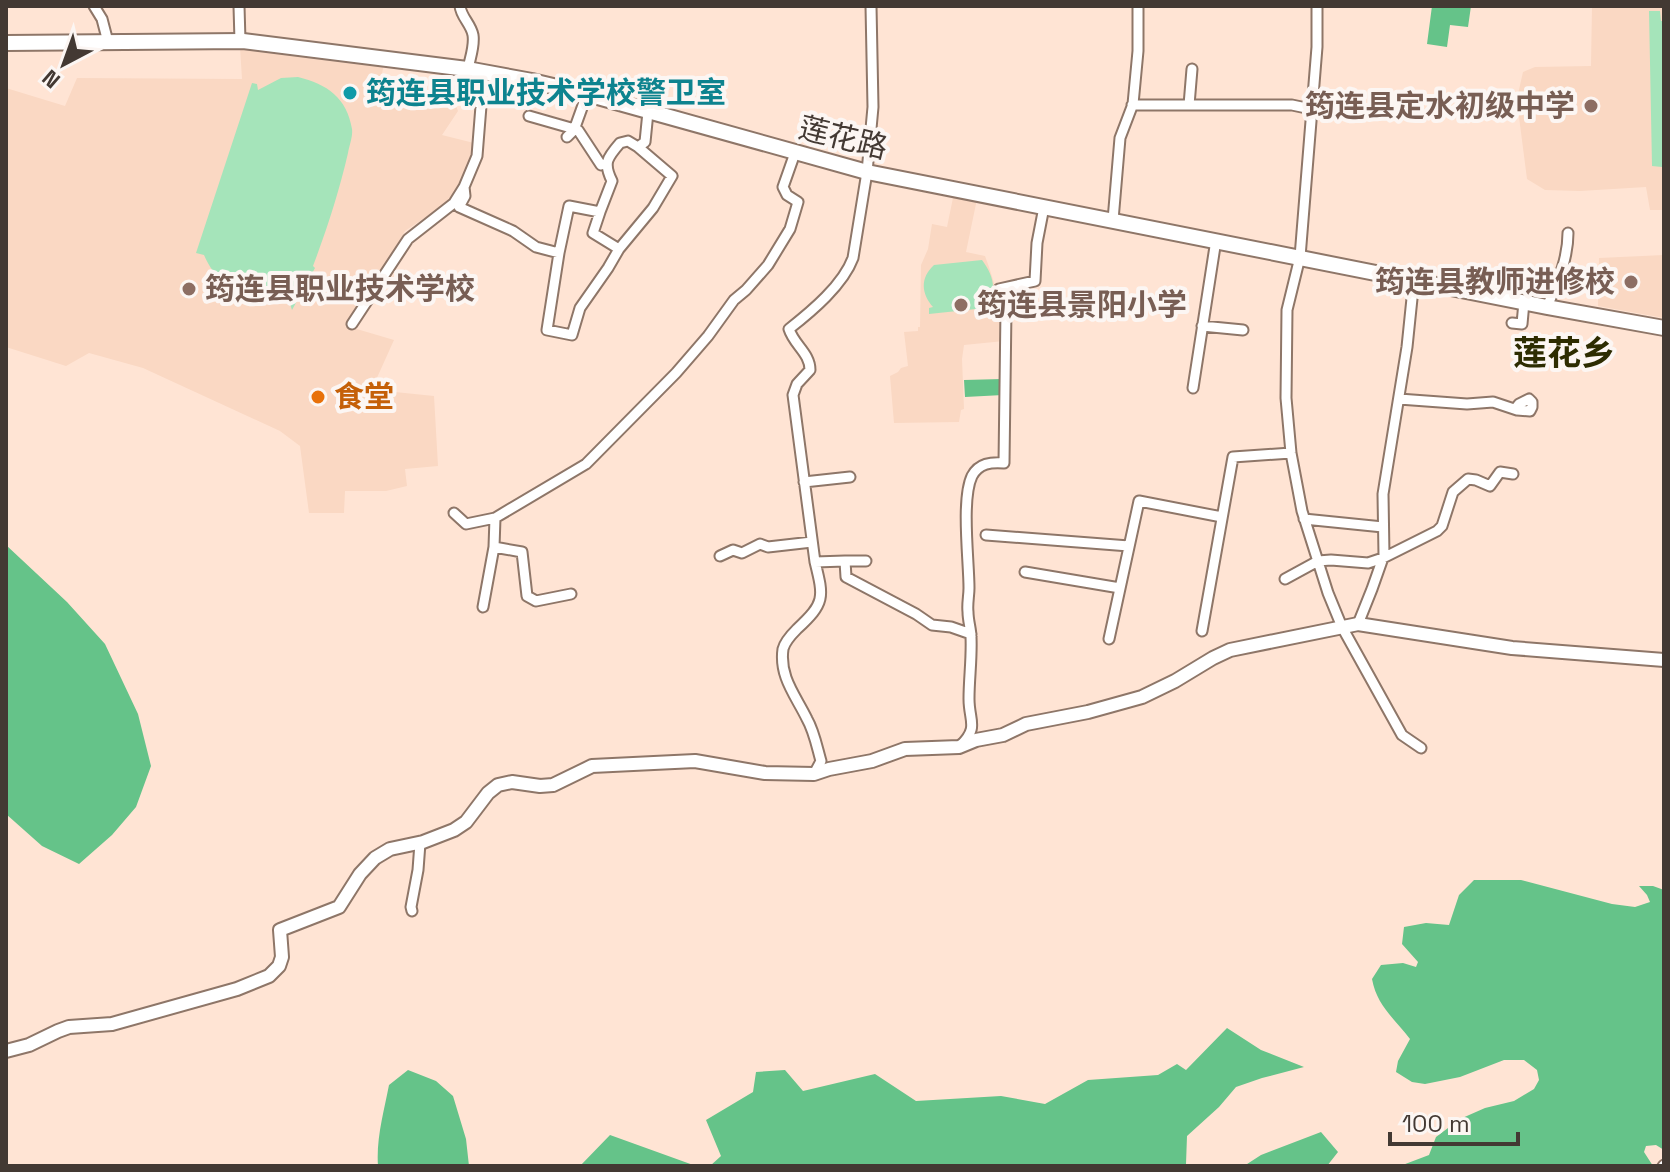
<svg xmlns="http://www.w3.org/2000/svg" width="1670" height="1172" font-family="'Space Grotesk','Noto Sans SC',sans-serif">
	<rect width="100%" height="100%" fill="#ffe4d4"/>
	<path fill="#fad8c3" d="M1592,6h72v204h-14l-4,-23 -66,4 -35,-1 -18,-11 -8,-62 -1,-23 5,-22 12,-5 56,-1z
		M240,47l144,17 -7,33 30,11 46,-10 5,13 -16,24 32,8 -2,16 -12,27 -10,15 -45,30 -55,96 44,13 -23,51 16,10 8,-9 39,4 4,70 -33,3 2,17 -21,5h-41l-1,22h-35l-9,-67 -20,-15 -137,-63 -54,-15 -23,13 -60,-19v-259l59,18 12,-28 165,1z
		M954,193l23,6 -11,53 19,4 4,11 15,48v26l-40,4 -2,14 2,50 -3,1 -2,12 -65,1 -4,-47 8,-4 3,-4 7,-2 -4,-34 14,-1v-4h2l1,-62 7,-16 4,-25 15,3z
		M1664,255v63l-66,-12 1,-48z"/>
	<path fill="#a5e4ba" d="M1649,11h11l1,10h3v130l-2,-1v17l-10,-1z
		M298,77c29,7 49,21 54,52 1,8 -3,17 -4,24 -9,39 -21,76 -35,113l2,2 -23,42 -6,-19c-35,11 -67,-1 -82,-36l-8,-2 56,-170 5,1 1,6 23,-12z
		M982,260c9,12 15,26 8,41l5,1v5l-66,7v-6l4,-1c-12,-14 -13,-29 1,-42z"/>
	<path fill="#65c389" d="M1432,6h39l-3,21 -18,-2 -3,22 -20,-3z
		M1002,379l1,16 -38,2 -1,-17z
		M6,545l61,57 38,42 33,70 13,52 -15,41 -24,28 -33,29 -37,-18 -36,-32z
		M1474,880h47l91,24 23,3 15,-5 -3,-7 -8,-9h14l11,4v260l-8,-5 -10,1 -2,6 9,14h-253l29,-11 7,-18 24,-18 25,-11 29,-7 20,-12 5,-9 -2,-10 -13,-10h-20l-44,17 -35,7 -13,-2 -16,-10 2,-11 12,-22c-16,-21 -33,-33 -38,-60l9,-14 22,-2 13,4 2,-5 -16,-18 2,-17 22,-4 23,2 10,-30z
		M1227,1028l34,22 43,17 -42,11 -26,9 -17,20 -32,29 -1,28 4,2h-480l11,-10 -15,-36 47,-28 3,-20 29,-2 18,21 72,-17 41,27 85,-5 44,8 43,-24 70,-5 19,-11 9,6z
		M408,1070l28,11 17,15 13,43 3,27h-91c-2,-27 6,-55 11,-81z
		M1321,1132l17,20 -11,14h-83l17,-11z
		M610,1135l86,31h-116z"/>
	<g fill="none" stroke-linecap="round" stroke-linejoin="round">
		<defs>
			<path id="minor" d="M94,6l8,13 6,23
				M239,6l1,35
				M460,6c1,11 11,18 13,29 3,19 -12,37 -3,56 3,6 8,10 11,15l-4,50 -13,31 1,9 -6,11 54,24 23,16 23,6
				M1317,6v41l-17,210 -13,53 -1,88 5,55 11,58 26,82 14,34 60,108 19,13
				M1132,105h160l19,4
				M1189,105l3,-36
				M529,116l49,14 23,35
				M567,137l7,-7 13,-36
				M600,212l12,-31c-9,-18 -5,-23 8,-38l8,-2 10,6
				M1113,220l7,-82 13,-34 5,-53v-45
				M619,249l-26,-16 7,-21 -31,-6 -10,47 -12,77 25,5 8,-27 28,-40 11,-19 34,-41 19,-32 -34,-29 7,-5 3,-30
				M1547,307c10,-24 21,-47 21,-74
				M1512,323l10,1 2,-22
				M352,324l56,-85 46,-36 10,-16
				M1202,326l41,4
				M1193,388l23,-148
				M1399,399l68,5 26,-2 24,8 13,1 2,-4v-5l-3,-3 -10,5 -4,5
				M804,482l46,-5
				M454,513l12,11 29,-6 91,-54 90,-91 32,-37 26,-36 12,-10 22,-25 22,-36 8,-27 -11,-7 -4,-8 12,-34
				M495,518l-1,29 28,5 5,44 9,5 35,-7
				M1304,519l79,8
				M986,535l143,11
				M720,556l13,-6 9,3 18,-9 8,3 44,-5
				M845,561h21
				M815,562l30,-1 1,16 70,37 16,11 19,2 20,7
				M1025,572l95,16
				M1285,579l33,-18 13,-1 37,3 15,-5 54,-27 5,-5 11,-34 15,-13 8,1 14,6 10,-14 13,2
				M483,607l11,-60
				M1358,624l14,-35 12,-34 -1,-61 24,-147 7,-68
				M1202,631l31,-174 58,-4
				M1109,639l30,-138 83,16
				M961,745c18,-18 8,-24 8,-46 0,-21 3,-41 2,-62 0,-8 -3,-16 -3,-25 -1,-8 1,-16 1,-24 0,-27 -8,-89 3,-112 7,-13 19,-14 32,-13l2,-154 -7,-20 36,-8 2,-38 7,-36
				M814,774l7,-13c-4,-14 -7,-30 -14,-42 -11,-23 -28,-42 -24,-70 2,-8 9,-15 14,-20 28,-26 27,-31 18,-67l-22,-167 4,-11 13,-14c0,-17 -16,-25 -21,-41 23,-18 54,-44 64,-71l14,-86 6,-65 -2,-101
				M412,911l-1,-4 7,-37 2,-27
				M1663,1166l1,-1"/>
			<path id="tertiary" d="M6,1051l23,-6 29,-14 11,-4 43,-3 125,-35 32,-13 10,-10 3,-9 -2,-27 59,-23 21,-33 15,-16 15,-9 33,-7 31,-12 12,-8 22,-29 10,-8 14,-3 28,4 13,-1 39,-19 103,-5 70,12 49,1 15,-5 43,-8 33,-12 54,-2 17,-7 27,-5 23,-11 62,-12 54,-15 33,-16 38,-23 17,-8 128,-26 154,24 152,12"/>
			<path id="secondary" d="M6,43l237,-2 224,28 65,12 55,13 280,78 680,135 117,21"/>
		</defs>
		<use href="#minor" stroke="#8e7668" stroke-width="13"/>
		<use href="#tertiary" stroke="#8e7668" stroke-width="16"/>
		<use href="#secondary" stroke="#8e7668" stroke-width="18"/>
		<use href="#minor" stroke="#fff" stroke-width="9"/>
		<use href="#tertiary" stroke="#fff" stroke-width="12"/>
		<use href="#secondary" stroke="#fff" stroke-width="14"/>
	</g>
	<circle fill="#0f9aa8" stroke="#fcf6f3" stroke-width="3" cx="350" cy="93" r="8"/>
	<g fill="#8d6e63" stroke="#fcf6f3" stroke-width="3">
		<circle cx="1591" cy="106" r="8"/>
		<circle cx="1631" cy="282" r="8"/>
		<circle cx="189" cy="289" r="8"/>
		<circle cx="961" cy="305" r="8"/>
	</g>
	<circle fill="#e8710a" stroke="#fcf6f3" stroke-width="3" cx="318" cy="397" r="8"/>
	<g text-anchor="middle" stroke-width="8" stroke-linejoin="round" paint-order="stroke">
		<g font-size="30" font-weight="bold" fill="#0d838f" stroke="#fcf6f3" text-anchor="start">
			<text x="366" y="103">筠连县职业技术学校警卫室</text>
		</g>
		<g font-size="30" font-weight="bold" fill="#785e54" stroke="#fcf6f3" text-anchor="end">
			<text x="1575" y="116">筠连县定水初级中学</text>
			<text x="1615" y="292">筠连县教师进修校</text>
			<text x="205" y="299" text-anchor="start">筠连县职业技术学校</text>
			<text x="977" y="315" text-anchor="start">筠连县景阳小学</text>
		</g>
		<g font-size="30" fill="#433933" stroke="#fcf6f3">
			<text transform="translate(843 138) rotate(14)" y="10">莲花路</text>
		</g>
		<g font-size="30" font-weight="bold" fill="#c56008" stroke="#fcf6f3" text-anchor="start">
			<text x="334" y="407">食堂</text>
		</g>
		<g font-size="34" font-weight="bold" fill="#2d2c01" stroke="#fcf6f3">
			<text x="1564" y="365">莲花乡</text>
		</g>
	</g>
	<rect width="1670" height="1172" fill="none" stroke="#433933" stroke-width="16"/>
	<g transform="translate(64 64) rotate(221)" stroke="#fcf6f3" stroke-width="6" paint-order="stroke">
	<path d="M0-6L14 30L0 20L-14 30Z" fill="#433933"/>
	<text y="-12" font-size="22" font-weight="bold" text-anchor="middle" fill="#433933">N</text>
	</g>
	<path d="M1390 1132v12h128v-12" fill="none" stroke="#433933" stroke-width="4"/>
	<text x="1402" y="1132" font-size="24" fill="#433933" stroke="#fcf6f3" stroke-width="6" paint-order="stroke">100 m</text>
</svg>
